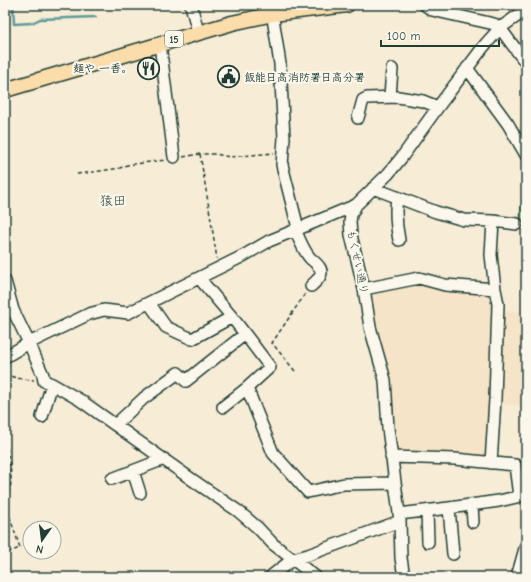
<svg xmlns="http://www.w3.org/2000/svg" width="531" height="582" font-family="'Comic Neue','Klee One',sans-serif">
	<rect width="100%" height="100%" fill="#f7ecd6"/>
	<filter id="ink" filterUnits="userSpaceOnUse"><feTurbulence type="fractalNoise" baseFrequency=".025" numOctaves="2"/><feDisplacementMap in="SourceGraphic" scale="8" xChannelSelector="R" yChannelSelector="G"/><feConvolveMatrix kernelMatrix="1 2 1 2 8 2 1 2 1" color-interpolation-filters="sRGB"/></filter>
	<g filter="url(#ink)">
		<path fill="#f5e4c7" d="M410,282l82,9 3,19 31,2v93l-34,-1 -4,53 -94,-4 -19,-123 -8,-41z"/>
		<path fill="#b3e6a6" stroke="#69926d" d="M526,204v15h-6l1,-14z"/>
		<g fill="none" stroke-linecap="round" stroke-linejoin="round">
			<path stroke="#5e9b9c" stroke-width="2.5" d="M13,5l1,19 18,-1 8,-4 56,-2"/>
			<defs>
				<path id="minor" d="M191,5l7,27
					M271,5l9,59 4,74 -2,27 16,63
					M425,5l7,5 62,14 6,4 26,35
					M160,44l14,113
					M467,68l41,56 18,31
					M390,97l2,-28
					M358,118l5,-18 4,-2 31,-1 25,4 15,6
					M373,188l63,24 28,8 29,1 24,3
					M397,197c-2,15 -1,28 2,43
					M295,229c4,10 8,21 15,29 4,4 12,9 11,15 -1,6 -6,9 -10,13
					M199,278l33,39 38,50 -23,21 -24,19
					M5,281l8,29 16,33 14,32 1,6 8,3 28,16 114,81 44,30 20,17 15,16 43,33
					M364,289l55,-11 26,7 50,4
					M149,303l17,24 26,12 40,-22
					M5,357l24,-14 60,-29 15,-4 24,3 115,-57 26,-15 87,-36
					M247,388l26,65 35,39 36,-8 51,-1
					M42,417l10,-33
					M115,425l29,-27 34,-25 8,8 59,-47
					M391,457l64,2 60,6 4,31
					M491,463l4,-64 3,-95 -3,-15 -4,-34 2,-34
					M133,471l7,22
					M112,479l52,-20
					M472,505l1,17
					M449,508l4,46
					M427,511l1,31
					M399,514l50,-6 50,-7 26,-6
					M270,577l23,-18 15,-4 92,-34
					M404,577l-3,-19 -1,-37 -12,-93 -3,-48 -15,-53 -6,-38 -13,-54 -1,-13 1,-7 5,-10 32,-31 14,-17 36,-50 46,-61 16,-18 26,-18
					M517,577l9,-32"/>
				<path id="major" d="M5,90l227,-67 41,-9 74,-9"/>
			</defs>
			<use href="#minor" stroke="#1f3d34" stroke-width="14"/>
			<use href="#major" stroke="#1f3d34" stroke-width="17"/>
			<path stroke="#1f3d34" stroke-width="1.5" stroke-dasharray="4 3" stroke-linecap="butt" d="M200,154l9,54 8,51
				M183,157l17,-3h15l15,3 44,-4
				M77,174l16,-2 27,-4 7,-3 38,-5
				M295,371l-23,-28 33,-49
				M5,373c9,6 19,6 29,7
				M5,434c1,15 6,30 6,46 0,9 -6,17 -4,27 3,13 9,28 13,41l-15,5"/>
			<use href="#minor" stroke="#fbf7ec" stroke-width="11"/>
			<use href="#major" stroke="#faddab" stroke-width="14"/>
		</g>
	</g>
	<defs>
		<symbol id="restaurant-ring" viewBox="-11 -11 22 22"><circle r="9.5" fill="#fbf7ec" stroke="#1f3d34" stroke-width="1.5"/><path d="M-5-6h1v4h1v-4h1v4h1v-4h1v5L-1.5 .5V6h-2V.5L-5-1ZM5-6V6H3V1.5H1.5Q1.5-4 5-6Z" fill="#1f3d34"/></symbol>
		<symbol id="civic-ring" viewBox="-11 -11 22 22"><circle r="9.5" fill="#fbf7ec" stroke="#1f3d34" stroke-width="1.5"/><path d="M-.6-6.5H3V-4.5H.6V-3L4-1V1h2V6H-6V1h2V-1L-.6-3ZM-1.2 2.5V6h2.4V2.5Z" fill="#1f3d34"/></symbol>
	</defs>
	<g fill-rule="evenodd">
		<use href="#restaurant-ring" x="136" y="56" width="25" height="25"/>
		<use href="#civic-ring" x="216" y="64" width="25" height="25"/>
	</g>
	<g text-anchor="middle" stroke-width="4" stroke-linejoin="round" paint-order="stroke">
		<rect fill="#fbf7ec" stroke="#61756b" stroke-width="1" x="165" y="31" width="18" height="16" rx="3"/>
		<g font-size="10" font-weight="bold" fill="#1f3d34">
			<text x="174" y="43">15</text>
		</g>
		<g font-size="11" font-weight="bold" fill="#1f3d34" stroke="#fbf7ec" text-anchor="end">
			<text x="132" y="72">麺や 一香。</text>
			<text x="244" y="81" text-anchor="start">飯能日高消防署日高分署</text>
		</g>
		<g font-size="11" fill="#1f3d34" stroke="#fbf7ec">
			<text transform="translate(358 262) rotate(78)" y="4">もくせい通り</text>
		</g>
		<g font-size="13" fill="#1f3d34" stroke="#fbf7ec">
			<text x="113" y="205">猿田</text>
		</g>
	</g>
	<rect width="531" height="582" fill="none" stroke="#fbf7ec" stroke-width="20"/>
	<rect x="10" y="10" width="511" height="562" fill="none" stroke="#1f3d34" stroke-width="1.5" filter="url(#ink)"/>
	<g transform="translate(42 540) rotate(194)"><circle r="19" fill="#fbf7ec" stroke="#a3ada2"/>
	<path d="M0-3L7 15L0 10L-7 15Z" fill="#1f3d34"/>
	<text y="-6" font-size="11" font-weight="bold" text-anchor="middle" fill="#1f3d34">N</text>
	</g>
	<path d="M381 40v6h118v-6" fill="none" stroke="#1f3d34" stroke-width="2"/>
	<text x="387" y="40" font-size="12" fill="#1f3d34" stroke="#fbf7ec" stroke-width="3" paint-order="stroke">100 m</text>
</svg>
